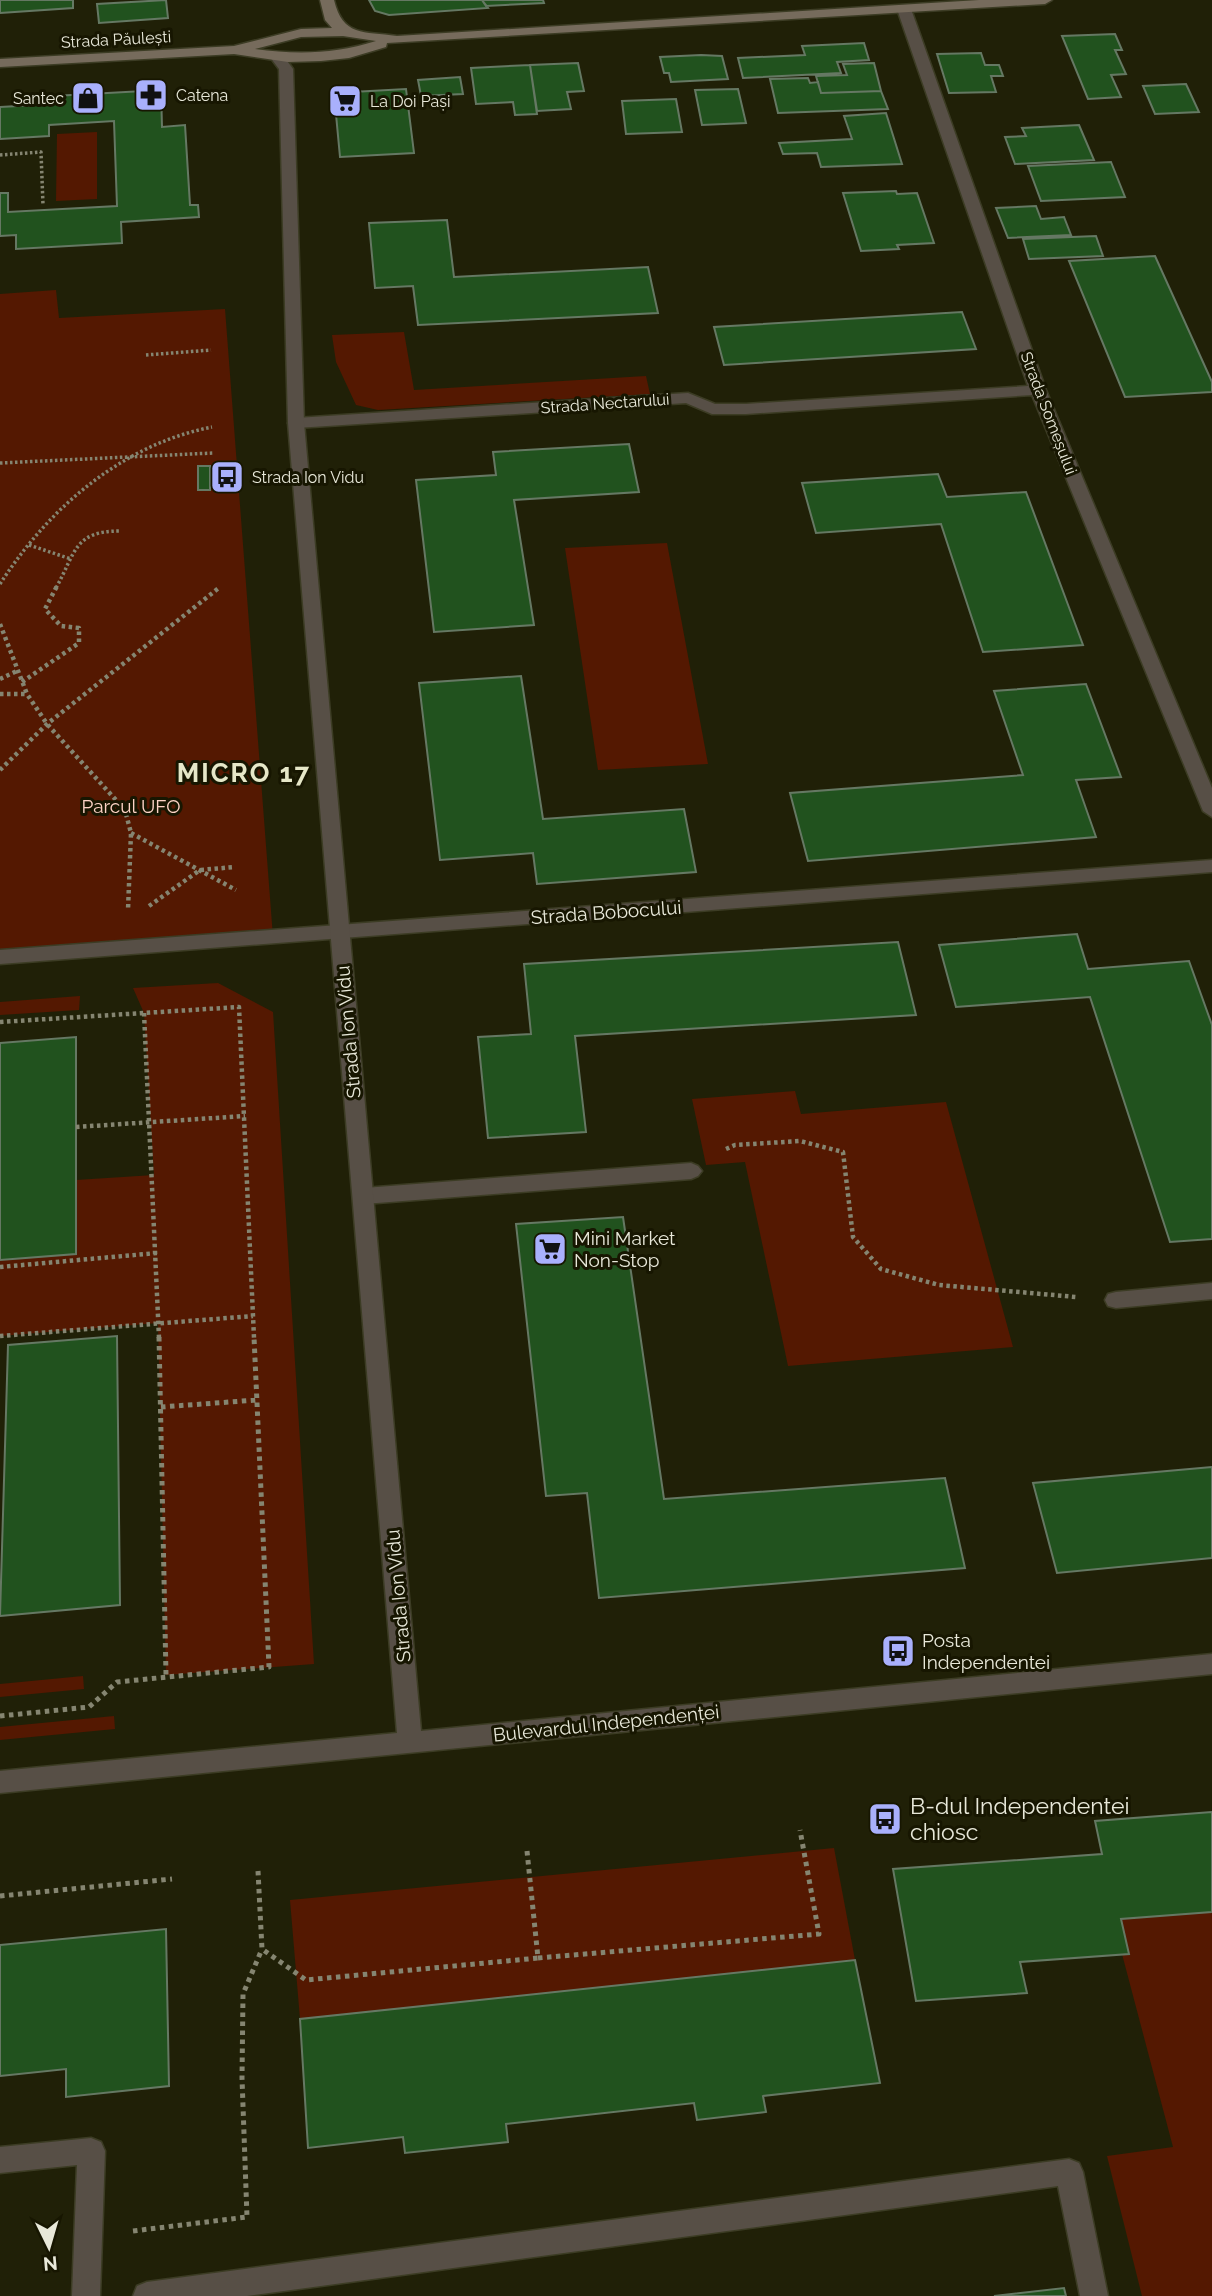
<svg xmlns="http://www.w3.org/2000/svg" width="1212" height="2296" font-family="Raleway,sans-serif">
	<rect width="100%" height="100%" fill="#202007"/>
	<path fill="#541801" d="M97,132v67l-41,2 1,-67z
		M56,290l3,28 166,-9 48,628 -273,20v-663z
		M404,332l10,58 232,-14 4,18 -272,16 -22,-5 -20,-43 -4,-27z
		M667,543l41,221 -110,6 -33,-222z
		M218,983l55,29 41,652 -148,11 -8,-352 -158,13v-76l76,-6v-74l78,-5 -10,-162 -11,-25z
		M80,996l-1,14 -79,5v-13z
		M795,1091l6,23 145,-12 67,245 -225,19 -43,-204 -39,3 -14,-66z
		M83,1676l1,13 -84,8v-13z
		M114,1716l1,13 -115,11v-13z
		M834,1848l21,112 -555,59 -10,-119z
		M1212,1912v384h-70l-35,-140 66,-9 -51,-193 7,-1 -8,-34z"/>
	<path fill="#21521e" stroke="#657863" stroke-width="2" d="M0,0h73v8l-73,5z
		M166,0l2,18 -69,5 -2,-19z
		M369,0h113l6,8 -99,7 -14,-4z
		M482,0h61l1,3 -58,3z
		M1115,34l7,16h-7l11,24 -15,1 10,22 -33,2 -26,-63z
		M864,43l5,17 -32,2 4,11 -98,5 -5,-20 67,-3 -3,-9z
		M981,53l4,12h14l4,11h-12l5,16 -47,1 -12,-39z
		M701,55l21,1 6,23 -57,3 -2,-9h-5l-4,-16z
		M578,63l6,28 -17,1 4,17 -34,2 -7,-46z
		M874,63l7,28 -60,2 -5,-17 31,-1 -4,-11z
		M530,65l7,49 -22,1 -2,-13 -37,2 -5,-36z
		M460,77l3,17 -42,2 -3,-16z
		M808,78l2,5 8,-1 3,11 60,-2 7,18 -110,4 -8,-34z
		M1186,84l13,28 -44,2 -12,-28z
		M406,89l8,64 -74,4 -6,-64z
		M738,89l8,34 -44,2 -7,-35z
		M161,90l1,37 23,-2 5,80h8l1,12 -78,5 1,21 -106,6v-14l-16,1v-43h8v19l109,-6 -3,-85 -65,4v11l-49,3v-32l54,-3v-8z
		M676,99l6,33 -56,2 -4,-33z
		M886,113l16,51 -81,3 -4,-14 -34,1 -4,-11 73,-4 -8,-23z
		M1079,125l15,35 -79,4 -10,-27 21,-1 -4,-8z
		M1111,162l14,35 -84,4 -13,-35z
		M896,191l1,3 20,-1 17,50 -37,2 2,4 -38,2 -18,-58z
		M1036,206l5,13 23,-2 7,18 -63,3 -12,-30z
		M447,220l7,57 194,-10 10,46 -240,12 -5,-39 -38,2 -6,-65z
		M1096,236l7,20 -74,3 -6,-20z
		M1155,256l57,126v10l-87,5 -56,-136z
		M962,312l14,37 -252,16 -10,-38z
		M629,444l10,48 -125,8 20,125 -100,7 -18,-152 80,-5 -3,-23z
		M198,466h12v24h-12z
		M938,474l9,23 79,-5 57,153 -100,7 -42,-128 -125,9 -14,-50z
		M521,676l22,143 141,-10 12,63 -159,12 -4,-31 -93,7 -21,-177z
		M1086,684l35,93 -45,3 20,57 -288,24 -18,-68 233,-18 -29,-84z
		M1077,934l11,35 101,-8 23,64v214l-42,3 -80,-245 -134,10 -17,-62z
		M898,942l18,73 -341,21 11,96 -98,6 -10,-101 53,-3 -7,-70z
		M76,1037v217l-76,6v-217z
		M623,1217l41,282 281,-21 20,90 -366,30 -12,-105 -41,3 -30,-272z
		M117,1336l3,269 -120,11 8,-271z
		M1212,1467v91l-155,15 -24,-90z
		M1212,1812v100l-91,7 8,35 -109,8 7,31 -111,8 -23,-132 209,-15 -7,-33z
		M166,1929l3,157 -103,11v-28l-66,7v-131z
		M855,1960l25,123 -117,13 3,16 -69,8 -3,-17 -188,21 2,18 -103,11 -2,-16 -95,11 -8,-129z
		M1064,2288l2,8h-72z"/>
	<g fill="none" stroke-linecap="round" stroke-linejoin="round">
		<defs>
			<path id="service" d="M691,1163l7,3 4,5 -4,5 -7,3 -327,25 -8,-3 -3,-5 3,-5 8,-3z
				M1212,1283v16l-96,9 -8,-2 -3,-6 3,-6 8,-2z
				M91,2138l10,4 4,9 -5,145h-28l5,-131 -77,8v-26z
				M1069,2159l10,4 4,9 25,124h-28l-22,-110 -811,110h-114l4,-10 10,-4z"/>
			<path id="minor" d="M899,6l12,3 135,381 166,398v29l-9,-6 -171,-416 -286,19h-34l-26,-11 -390,25 -8,-5 8,-5 392,-25 27,11h31l282,-18 -131,-377z
				M1212,860v12l-1212,92v-14z"/>
			<path id="tertiary" d="M277,53l5,1 11,15 11,354 117,1308 791,-77v20l-1212,119v-22l397,-38 -109,-1310 -9,-354 -9,-12z"/>
			<path id="secondary" d="M320,0h14c9,37 29,31 63,36l582,-36h73l-7,4 -658,39 -1,4 -37,11 -28,3 -33,1 -54,-8 -234,13v-8l234,-13 67,-17 31,-1 -7,-8zM343,36l33,5c-41,13 -79,14 -121,8l46,-12z"/>
		</defs>
		<use href="#service" stroke="#3c3c24" stroke-width="3"/>
		<use href="#minor" stroke="#3c3c24" stroke-width="3"/>
		<use href="#tertiary" stroke="#3c3c24" stroke-width="3"/>
		<use href="#secondary" stroke="#3c3c24" stroke-width="3"/>
		<path stroke="#858571" stroke-width="3.5" stroke-dasharray="2.5 2.5" stroke-linecap="butt" d="M0,155l41,-3 2,53
			M146,355l65,-5
			M0,463l213,-10
			M29,545l42,14
			M0,584c49,-76 121,-139 212,-157
			M56,588c20,-36 18,-57 64,-57"/>
		<path stroke="#858571" stroke-width="4.5" stroke-dasharray="3.5 3.5" stroke-linecap="butt" d="M0,624l27,70 20,30 78,86 6,23 -3,77
			M0,679l17,-8
			M22,682l57,-39v-15l-18,-2 -16,-17 12,-23
			M0,694h27
			M0,770l47,-46 173,-137
			M131,833l105,57
			M149,906l51,-36 35,-3
			M144,1013l15,325
			M0,1022l239,-15 15,331
			M76,1127l169,-11
			M726,1149l9,-4 65,-4 43,11 10,85 28,32 58,16 137,12
			M0,1267l157,-14
			M0,1336l253,-20"/>
		<path stroke="#858571" stroke-width="5" stroke-dasharray="4.5 4.5" stroke-linecap="butt" d="M159,1337l7,338
			M161,1407l96,-7
			M0,1716l89,-9 28,-25 152,-15 -15,-330
			M258,1871l4,78 44,31 232,-22 -11,-107
			M0,1896l172,-17
			M538,1958l281,-24 -19,-104
			M133,2231l114,-14 -5,-139 1,-84 19,-45"/>
		<use href="#service" fill="#574f46" fill-rule="evenodd"/>
		<use href="#minor" fill="#574f46" fill-rule="evenodd"/>
		<use href="#tertiary" fill="#574f46" fill-rule="evenodd"/>
		<use href="#secondary" fill="#766b5c" fill-rule="evenodd"/>
	</g>
	<defs>
		<symbol id="pharmacy-square" viewBox="-11 -11 22 22"><rect x="-9" y="-9" width="18" height="18" rx="4" fill="#a9b0fc" stroke="#171601"/><path d="M-2-6h4v4h4v4h-4v4h-4v-4h-4v-4h4Z" fill="#111"/></symbol>
		<symbol id="shop-square" viewBox="-11 -11 22 22"><rect x="-9" y="-9" width="18" height="18" rx="4" fill="#a9b0fc" stroke="#171601"/><path d="M-5-2.5h2.3a2.7 3.5 0 0 1 5.4 0H5L5.5 6h-11ZM-1.5-2.5h3a1.5 2.3 0 0 0-3 0Z" fill="#111"/></symbol>
		<symbol id="supermarket-square" viewBox="-11 -11 22 22"><rect x="-9" y="-9" width="18" height="18" rx="4" fill="#a9b0fc" stroke="#171601"/><path d="M-6-5.5h2.5l.6 2H6L4.5 2H-2.5L-4.4-4H-6ZM-1.5 3.2a1.3 1.3 0 1 0 .1 0ZM3 3.2a1.3 1.3 0 1 0 .1 0Z" fill="#111"/></symbol>
		<symbol id="bus-square" viewBox="-11 -11 22 22"><rect x="-9" y="-9" width="18" height="18" rx="4" fill="#a9b0fc" stroke="#171601"/><path d="M-5-6H5V4H4V6H2V4H-2V6H-4V4H-5ZM-3.5-4V0h7V-4ZM-3.5 1.2v1.5H-2V1.2ZM2 1.2v1.5H3.5V1.2Z" fill="#111"/></symbol>
	</defs>
	<g fill-rule="evenodd">
		<use href="#pharmacy-square" x="132" y="76" width="38" height="38"/>
		<use href="#shop-square" x="69" y="79" width="38" height="38"/>
		<use href="#supermarket-square" x="326" y="82" width="38" height="38"/>
		<use href="#bus-square" x="208" y="458" width="38" height="38"/>
		<use href="#supermarket-square" x="531" y="1230" width="38" height="38"/>
		<use href="#bus-square" x="879" y="1632" width="38" height="38"/>
		<use href="#bus-square" x="866" y="1800" width="38" height="38"/>
	</g>
	<g text-anchor="middle" stroke-width="6" stroke-linejoin="round" paint-order="stroke">
		<g font-size="16" fill="#e8e8d9" stroke="#171601">
			<text transform="translate(116 39) rotate(-3)" y="6">Strada Păulești</text>
			<text transform="translate(605 403) rotate(-4)" y="6">Strada Nectarului</text>
			<text transform="translate(1049 413) rotate(69)" y="6">Strada Someșului</text>
		</g>
		<g font-size="16" fill="#e8e8d9" stroke="#171601" text-anchor="start">
			<text x="176" y="101">Catena</text>
			<text x="64" y="104" text-anchor="end">Santec</text>
			<text x="370" y="107">La Doi Pași</text>
			<text x="252" y="483">Strada Ion Vidu</text>
		</g>
		<g font-size="19" fill="#fdd3c5" stroke="#171601">
			<text x="131" y="813">Parcul UFO</text>
		</g>
		<g font-size="19" fill="#e8e8d9" stroke="#171601">
			<text transform="translate(606 912) rotate(-4)" y="7">Strada Bobocului</text>
			<text transform="translate(348 1032) rotate(-95)" y="7">Strada Ion Vidu</text>
			<text transform="translate(398 1596) rotate(-95)" y="7">Strada Ion Vidu</text>
			<text transform="translate(606 1723) rotate(-6)" y="7">Bulevardul Independenței</text>
		</g>
		<g font-size="19" fill="#e8e8d9" stroke="#171601" text-anchor="start">
			<text x="574" y="1245">Mini Market<tspan x="574" dy="22">Non-Stop</tspan></text>
			<text x="922" y="1647">Posta<tspan x="922" dy="22">Independentei</tspan></text>
		</g>
		<g font-size="23" fill="#e8e8d9" stroke="#171601" text-anchor="start">
			<text x="910" y="1814">B-dul Independentei<tspan x="910" dy="26">chiosc</tspan></text>
		</g>
		<g font-size="26" font-weight="bold" letter-spacing="2" fill="#e6e7c8" stroke="#171601">
			<text x="244" y="782">MICRO 17</text>
		</g>
	</g>
	<g transform="translate(49 2247) rotate(175)" stroke="#171601" stroke-width="5" paint-order="stroke">
	<path d="M0-5L12 26L0 18L-12 26Z" fill="#e8e8d9"/>
	<text y="-10" font-size="19" font-weight="bold" text-anchor="middle" fill="#e8e8d9">N</text>
	</g>
</svg>
